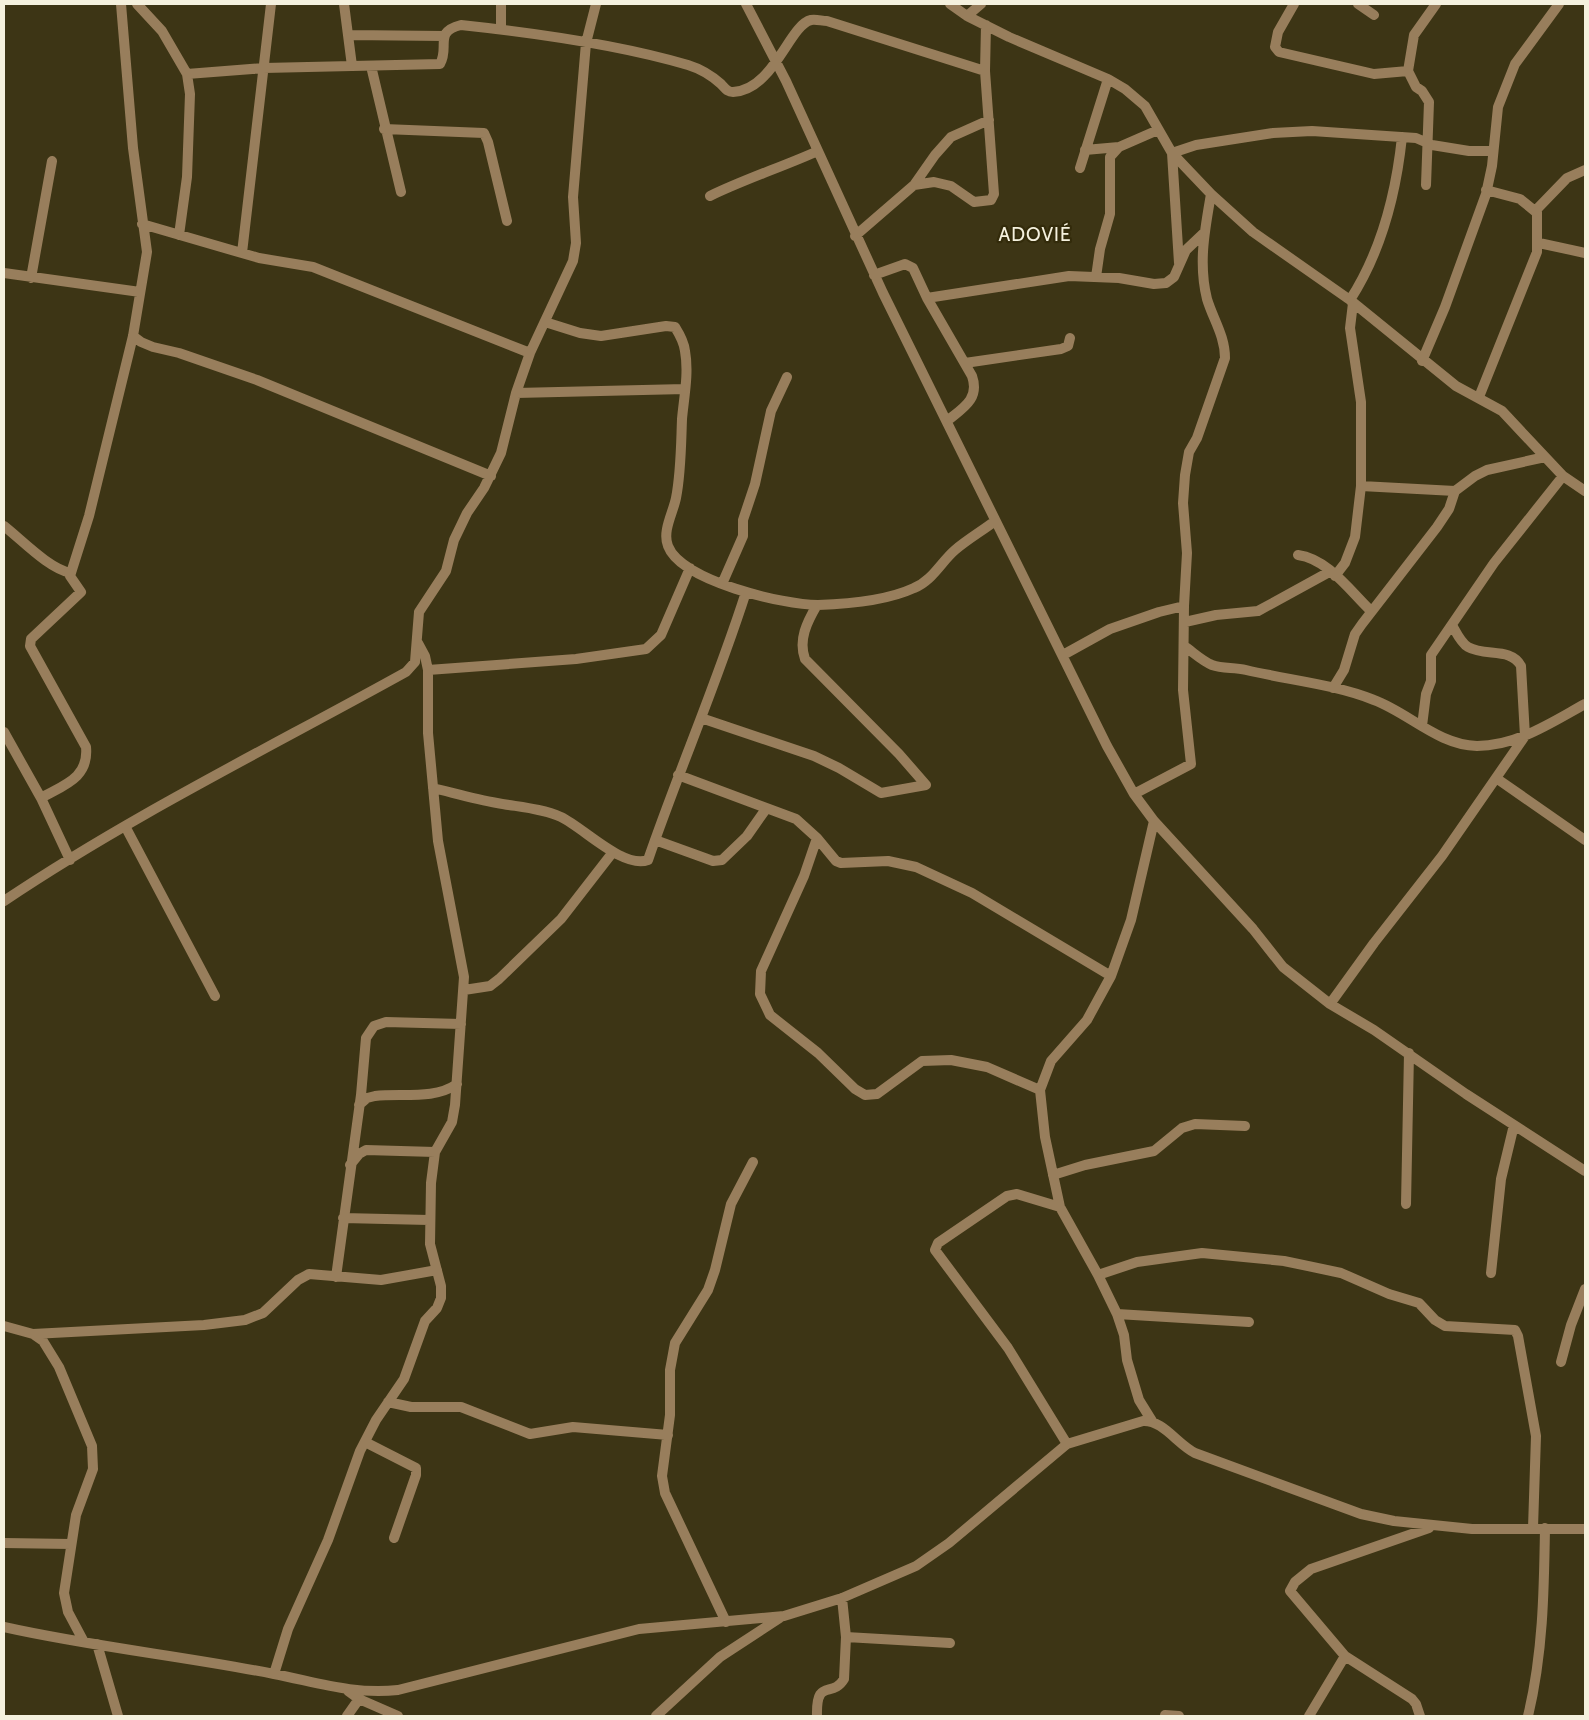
<svg xmlns="http://www.w3.org/2000/svg" width="1589" height="1720" font-family="Cabin,sans-serif">
	<rect width="100%" height="100%" fill="#3d3515"/>
	<g fill="none" stroke-linecap="round" stroke-linejoin="round">
		<path stroke="#987e5c" stroke-width="10" d="M137,4l25,27 25,43 3,20 -3,83 -8,58
			M344,4l8,62 88,-2c10,-17 -7,-32 21,-39 75,8 156,19 227,40 13,4 23,10 33,19 4,4 6,8 12,8 41,-2 56,-67 78,-72 5,-1 11,1 16,1l158,50
			M501,4v25
			M746,4l40,77 97,212 224,453 27,48 20,27 99,108 30,38 47,37 44,26 92,64 119,77
			M950,4l17,12 42,21 99,42 17,10 20,17 27,47 39,41 42,38 97,68 106,86 46,25 61,65 22,15
			M1294,4l-16,28 -3,15 4,5 95,22 34,-3
			M1358,4l16,11
			M967,16l14,-12
			M349,35l95,1
			M371,66l30,126
			M187,74l77,-6 88,-2
			M384,129l100,4 4,9 19,79
			M1085,150l34,-3
			M1080,168l28,-89
			M914,185l21,-30 16,-18 38,-17
			M1426,185l3,-83 -7,-11 -6,-4 -8,-16 6,-36 22,-31
			M1486,190l34,9 16,13
			M710,196c35,-17 72,-29 108,-45
			M142,224l117,34 54,9 217,86
			M855,236l59,-51 20,-3 17,4 23,16 17,-2 3,-6 -9,-123 1,-46
			M1539,243l46,10
			M242,253l29,-249
			M1179,263l-7,-110 24,-8 77,-12 39,-2 104,7 16,7 37,6h24
			M4,273l136,19
			M874,275l31,-11 8,4 14,30 45,78c8,23 -9,32 -25,45
			M1096,277l4,-28 10,-35v-57l9,-10 39,-17
			M31,278l21,-117
			M927,298l142,-22 50,2 35,6 12,-1 8,-6 12,-27 19,-18
			M1350,300c31,-48 46,-106 52,-163
			M545,322l35,11 21,3 65,-10 9,1c5,8 9,15 10,24 4,22 -1,46 -3,68 -1,26 -1,54 -6,79 -3,15 -14,33 -8,48 13,35 116,59 150,59 31,-1 68,-4 96,-17 18,-7 27,-26 41,-38 13,-11 27,-19 40,-29
			M133,336l8,6 12,5 26,6 78,27 234,96
			M1422,361l23,-54 41,-113 6,-28 6,-59 17,-43 44,-60
			M965,363l96,-14 7,-3 2,-8
			M516,393l169,-4
			M1479,397l58,-145v-43l30,-31 18,-8
			M1361,486l94,5
			M4,526c18,14 45,43 67,47
			M1298,555c30,4 52,36 73,56
			M1335,576l10,-13 10,-26 6,-51v-84l-11,-74 3,-25
			M722,584l21,-48v-16l12,-36 16,-73 16,-34
			M1185,622l31,-7 42,-4 73,-40
			M1184,646c9,6 18,15 28,19 11,4 22,2 34,5 42,10 88,14 128,30 35,13 64,45 103,46 40,0 75,-24 108,-42
			M1063,655l47,-26 49,-17 25,-6 3,-53 -4,-50 2,-28 4,-23 8,-14 28,-80c0,-22 -12,-39 -18,-59 -9,-36 -2,-70 4,-105
			M428,670l148,-11 70,-10 15,-14 29,-67
			M1333,688l11,-18 11,-36 7,-10 75,-97 12,-18 6,-18 20,-15 12,-6 58,-13
			M701,718l113,38 25,12 42,25 45,-8 -27,-31 -94,-95c-7,-19 2,-37 12,-54
			M1422,726l4,-32 5,-13v-26l63,-92 69,-87
			M4,732l37,66 29,62
			M678,775l118,44 21,19 19,23 5,2 47,-2 28,6 56,26 139,83
			M1496,778l89,62
			M433,788c21,5 42,11 64,15 21,4 44,5 64,14 23,11 62,52 87,43 31,-90 69,-177 98,-268
			M1134,794l57,-30 -8,-74 1,-84
			M41,798c23,-13 48,-20 45,-51l-56,-101 1,-7 50,-47 -11,-16 19,-60 44,-180 14,-84 -14,-104 -12,-144
			M125,826l90,170
			M817,838l-13,38 -43,95 -1,23 10,21 48,38 37,36 10,6 12,-1 45,-33 29,-1 36,7 53,23
			M655,840l58,21 9,-1 25,-24 19,-27
			M4,901c128,-86 267,-154 402,-229l9,-10 4,-50 27,-41 8,-31 13,-27 17,-25 17,-35 15,-60 14,-40 43,-92 3,-18 -3,-46 13,-154 10,-39
			M464,990l26,-4 9,-7 62,-60 52,-67
			M1330,1004l44,-61 68,-87 83,-120 -4,-70c-10,-19 -36,-9 -53,-19 -7,-4 -12,-15 -16,-22
			M359,1105l8,-7 8,-2c27,-3 59,4 82,-12
			M350,1165l9,-11 7,-4 69,2
			M1053,1175l32,-10 69,-14 28,-23 13,-4 50,2
			M1406,1204l3,-151
			M1060,1207l-43,-13 -10,2 -69,47 -3,7 73,98 59,96
			M343,1218l86,2
			M1491,1273l10,-94 13,-54
			M1098,1275l39,-13 65,-9 82,8 57,12 48,21 30,9 16,17 10,6 70,4 3,6 18,100 -3,92
			M336,1277l25,-182 5,-57 8,-12 12,-4 75,2
			M1117,1314l132,8
			M4,1326l29,8 171,-9 41,-5 18,-7 35,-33 11,-6 72,6 56,-10
			M33,1334l10,7 16,26 33,79 1,23 -17,46 -12,78 4,19 16,30
			M1561,1362l10,-37 14,-36
			M388,1402l23,5h50l69,27 43,-7 95,8
			M1152,1421l-13,-21 -12,-40 -3,-25 -7,-21 -19,-39 -38,-68 -15,-70 -5,-47 11,-29 36,-41 24,-44 20,-56 23,-99
			M365,1442l51,26v7l-22,63
			M4,1543l67,1
			M726,1622l-61,-129 -3,-17 8,-61v-45l5,-27 33,-53 7,-20 16,-66 22,-42
			M4,1627c89,20 180,29 270,47 42,8 80,21 124,16l241,-61 145,-13 58,-18 74,-32 33,-23 118,-99 76,-23c20,-1 34,23 52,32l166,61 33,7 78,8h113
			M846,1637l104,6
			M97,1644l21,72
			M274,1674l14,-45 40,-89 32,-89 16,-31 28,-41 21,-58 12,-13 4,-10v-12l-11,-42 1,-61 4,-31 17,-30 3,-17 9,-128 -26,-136 -10,-108v-63l-3,-14 -7,-13
			M348,1691l11,8 39,17
			M1165,1715l14,1
			M347,1716l12,-17
			M656,1716l64,-59 61,-40
			M817,1716c-1,-39 15,-17 27,-37l2,-42 -4,-39
			M1309,1716l36,-60
			M1420,1716l-4,-12 -4,-5 -67,-43 -55,-65 5,-9 16,-13 118,-41
			M1528,1716c15,-62 16,-124 17,-188"/>
	</g>
	<g text-anchor="middle" stroke-width="4.5" stroke-linejoin="round" paint-order="stroke">
		<g font-size="19" letter-spacing="1" fill="#f5f1de" stroke="#332b0b">
			<text x="1035" y="241">ADOVIÉ</text>
		</g>
	</g>
	<rect width="1589" height="1720" fill="none" stroke="#f5f1de" stroke-width="10"/>
</svg>
